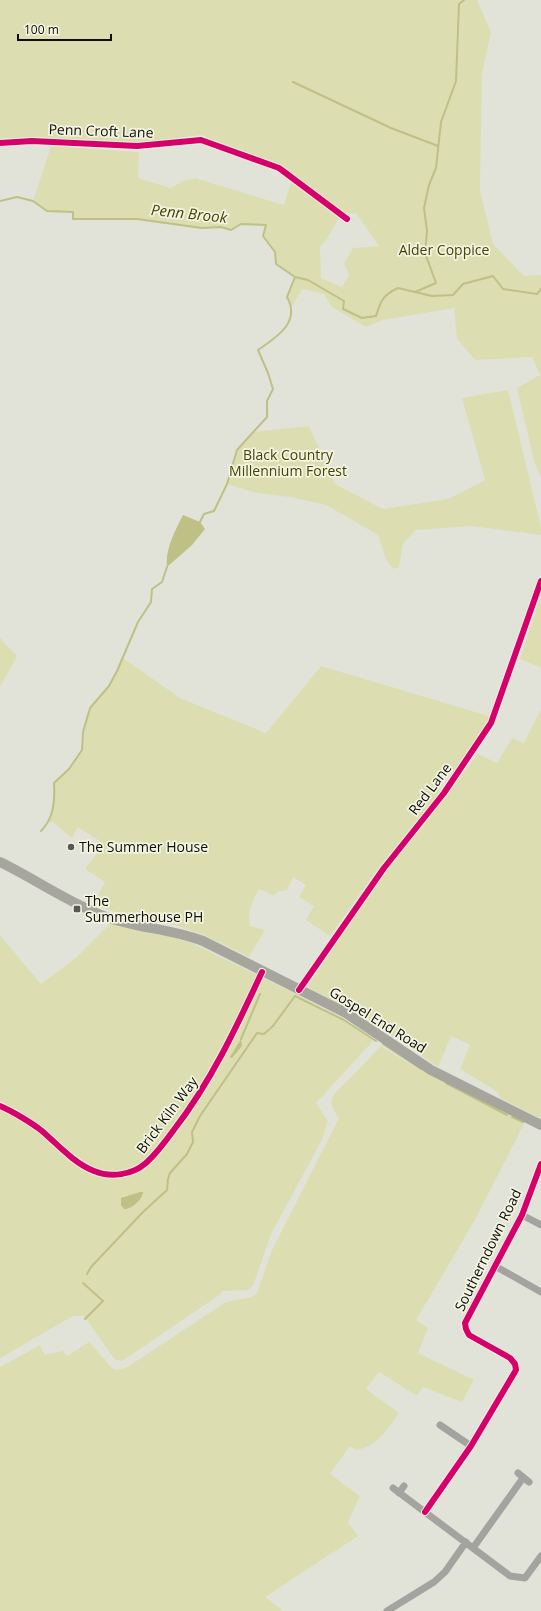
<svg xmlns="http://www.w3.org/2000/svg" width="541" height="1611" font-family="'Open Sans',sans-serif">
	<rect width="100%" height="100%" fill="#e2e3d8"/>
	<path fill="#dcdeb2" d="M0,0h477l14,32 -9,41 -2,117 13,54 31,32 17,-1v203l-7,-17 -17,-73 23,-13 -8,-18 -57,3 -18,-21 -3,-31 -71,12 -17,7 -34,-20 -8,-13 -22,-5 -10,18 -5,-10 8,-20 -19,-13 -1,-12 -12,-16 3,-11 -25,-1 -10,6 -10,-3 -19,1 -65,-9h-64v-7l-26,-1 -14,-10 18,-55 88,6 -1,26 33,10 12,-7 12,-3 89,27 7,-22 49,33 -14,24 -6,6 1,32 21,9 7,-12 -5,-11 9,-16 26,-2 -23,-33 -10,1 -64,-47 -81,-32 -62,8 -112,-6 -27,2z
		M508,390l33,137v8l-70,-9 -55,4 -13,13 -4,24 -6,2 -7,-10 -8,-24 -52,-30 -36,-8 -33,-4 -30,-9 10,-34 15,-18 57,-6 26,58 48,25 65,-10 37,-19 -23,-82z
		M541,595v73l-21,-9z
		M0,638l17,18 -17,31z
		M123,658l57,40 86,35 55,-67 168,50 -1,7 -33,48 -11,-5 -11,19 9,6 -62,75 -50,70 -24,-16 8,-14 -15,-9 7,-12 -13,-8 -6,13 -10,2 -3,4 -15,-7c-7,13 -12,23 -9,37l15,4 -16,27 -45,-22 -32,-11 -41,-7 -38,-12 12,-23 -20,-13 19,-25 -26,-17 -6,11 -19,-16 -4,1 6,-23 -1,-17 15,-14 13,-19 1,-18 7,-24 19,-22z
		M541,709v410l-41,-21 -2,-6 -38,-23 10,-24 -19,-9 -13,31 -71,-49 -60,-31 80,-118 91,-115 19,9 15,-25 12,5z
		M112,922l80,21 104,51 65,36 12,11 -57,62 12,18 -6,19 -51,94 -18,52 -6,4 -24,1 -5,5 -96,65 -7,-1 -31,-44h-11l-73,42v-423l41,49 35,-26z
		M381,1046l34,21 110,55 -50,98 -59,100 12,8 -10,25 56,27 -12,22 -39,-15 -6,9 -38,-24 -13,17 33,24c-12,17 -20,32 -42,37l-7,-4 -20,28 30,22 -12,26 10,14 -93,61 18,14h-283v-244l40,-22 5,10 18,-4 4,5 22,-14 23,26 4,2 10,-2 100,-66 26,-5 5,-4 15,-43 67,-132c-7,-10 -10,-14 -5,-24z"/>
	<path fill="#bec086" d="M183,515l17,7 5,7 -13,16 -25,22c-2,-18 8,-36 16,-52z
		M241,1039l1,7 -10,12 -2,-1z
		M140,1192h3c0,7 -12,18 -19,17l-3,-4v-7z"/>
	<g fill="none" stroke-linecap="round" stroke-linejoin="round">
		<path stroke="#bec086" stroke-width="2" d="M293,82l98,46 47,18
			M0,201l17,-4 16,4 14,10 26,1v7h64l65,9 19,-1 10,3 10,-6 25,1 -3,11 12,16 1,12 19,13 13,3 36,21 -1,8 19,9 14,-2c5,-16 7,-21 22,-28l34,8 21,-1 10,-11 30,-8 10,13 34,5 4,-5
			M415,292l21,-9 -11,-30 2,-22 -3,-23 5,-23 7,-17 5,-46 15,-41 3,-77 5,-4
			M200,522l4,-8 10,-3 13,-27 10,-34 30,-33v-16l6,-12 -5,-16 -10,-23c19,-13 43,-28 29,-53l8,-20
			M41,831c13,-13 14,-30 13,-48l15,-14 13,-19 1,-18 7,-24 19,-22 8,-15 21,-49 13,-20 1,-13 10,-7 5,-15
			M241,1039l19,-45
			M383,1044l38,25
			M446,1083l61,32
			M512,1117l11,5
			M87,1274l4,-7 52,-55 24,-22 1,-11 2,-6 17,-19 6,-12 -1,-10 8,-16 57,-83 7,1 9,-8 22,-30 49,24 32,21
			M83,1283l20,18 -18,18"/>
		<path stroke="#a3a3a0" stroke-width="7" d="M0,143l32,-2 105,5 64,-6 78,28 68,51
			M299,990l85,-122 60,-75 47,-70 50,-142
			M0,1106c12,5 32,17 42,25 16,14 32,32 52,40 17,7 38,4 52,-8 10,-9 19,-21 27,-32 38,-49 63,-103 89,-159
			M522,1215l19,10
			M495,1266l46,26
			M440,1425l31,21
			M518,1473l11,9
			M393,1488l117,88 15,2 16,-22
			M399,1493l5,-7
			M425,1512l46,-66 45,-76 -1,-6 -5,-6 -41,-23 -3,-6 -1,-6 57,-108 19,-51
			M473,1548l50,-70
			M387,1611l47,-29 11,-10 21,-30"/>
		<path stroke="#a6a69f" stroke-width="10" d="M0,862c35,17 69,41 106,55 32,11 65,12 97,24l143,72 85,57 110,55"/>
		<defs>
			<path id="cycleway" d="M0,143l32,-2 105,5 64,-6 78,28 68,51
				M299,990l85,-122 60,-75 47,-70 50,-142
				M0,1106c12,5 32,17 42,25 16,14 32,32 52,40 17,7 38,4 52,-8 10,-9 19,-21 27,-32 38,-49 63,-103 89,-159
				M425,1512l46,-66 45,-76 -1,-6 -5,-6 -41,-23 -3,-6 -1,-6 57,-108 19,-51"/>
		</defs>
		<use href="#cycleway" stroke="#f3f4e1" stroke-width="8"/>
		<use href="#cycleway" stroke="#d6006c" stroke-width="6"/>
	</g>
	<g fill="#585950" stroke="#f3f4e1" stroke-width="1.5">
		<circle cx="71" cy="847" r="4"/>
		<rect x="73" y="905" width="8" height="8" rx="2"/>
	</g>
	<g text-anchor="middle" stroke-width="3.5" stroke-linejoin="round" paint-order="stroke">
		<g font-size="14" fill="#0d0e07" stroke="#f3f4e1">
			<text transform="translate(101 131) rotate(2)" y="5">Penn Croft Lane</text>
			<text transform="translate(430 789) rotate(-53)" y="5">Red Lane</text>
			<text transform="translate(378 1020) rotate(32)" y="5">Gospel End Road</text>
			<text transform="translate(167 1115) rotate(-53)" y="5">Brick Kiln Way</text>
			<text transform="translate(488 1250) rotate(-64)" y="5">Southerndown Road</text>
		</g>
		<g font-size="14" fill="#444405" stroke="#f3f4e1">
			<text x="444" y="255">Alder Coppice</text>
			<text x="288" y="460">Black Country<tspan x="288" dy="16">Millennium Forest</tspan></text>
		</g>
		<g font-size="14" fill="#0d0e07" stroke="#f3f4e1" text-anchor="start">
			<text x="79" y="852">The Summer House</text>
			<text x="85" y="906">The<tspan x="85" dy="16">Summerhouse PH</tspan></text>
		</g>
		<g font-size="15" font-style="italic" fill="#434303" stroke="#f3f4e1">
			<text transform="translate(189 214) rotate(6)" y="5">Penn Brook</text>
		</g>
	</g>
	<path d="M18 34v6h93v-6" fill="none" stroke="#0d0e07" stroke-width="2"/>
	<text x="24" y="34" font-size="12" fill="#0d0e07" stroke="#f3f4e1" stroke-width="3" paint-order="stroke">100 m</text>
</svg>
